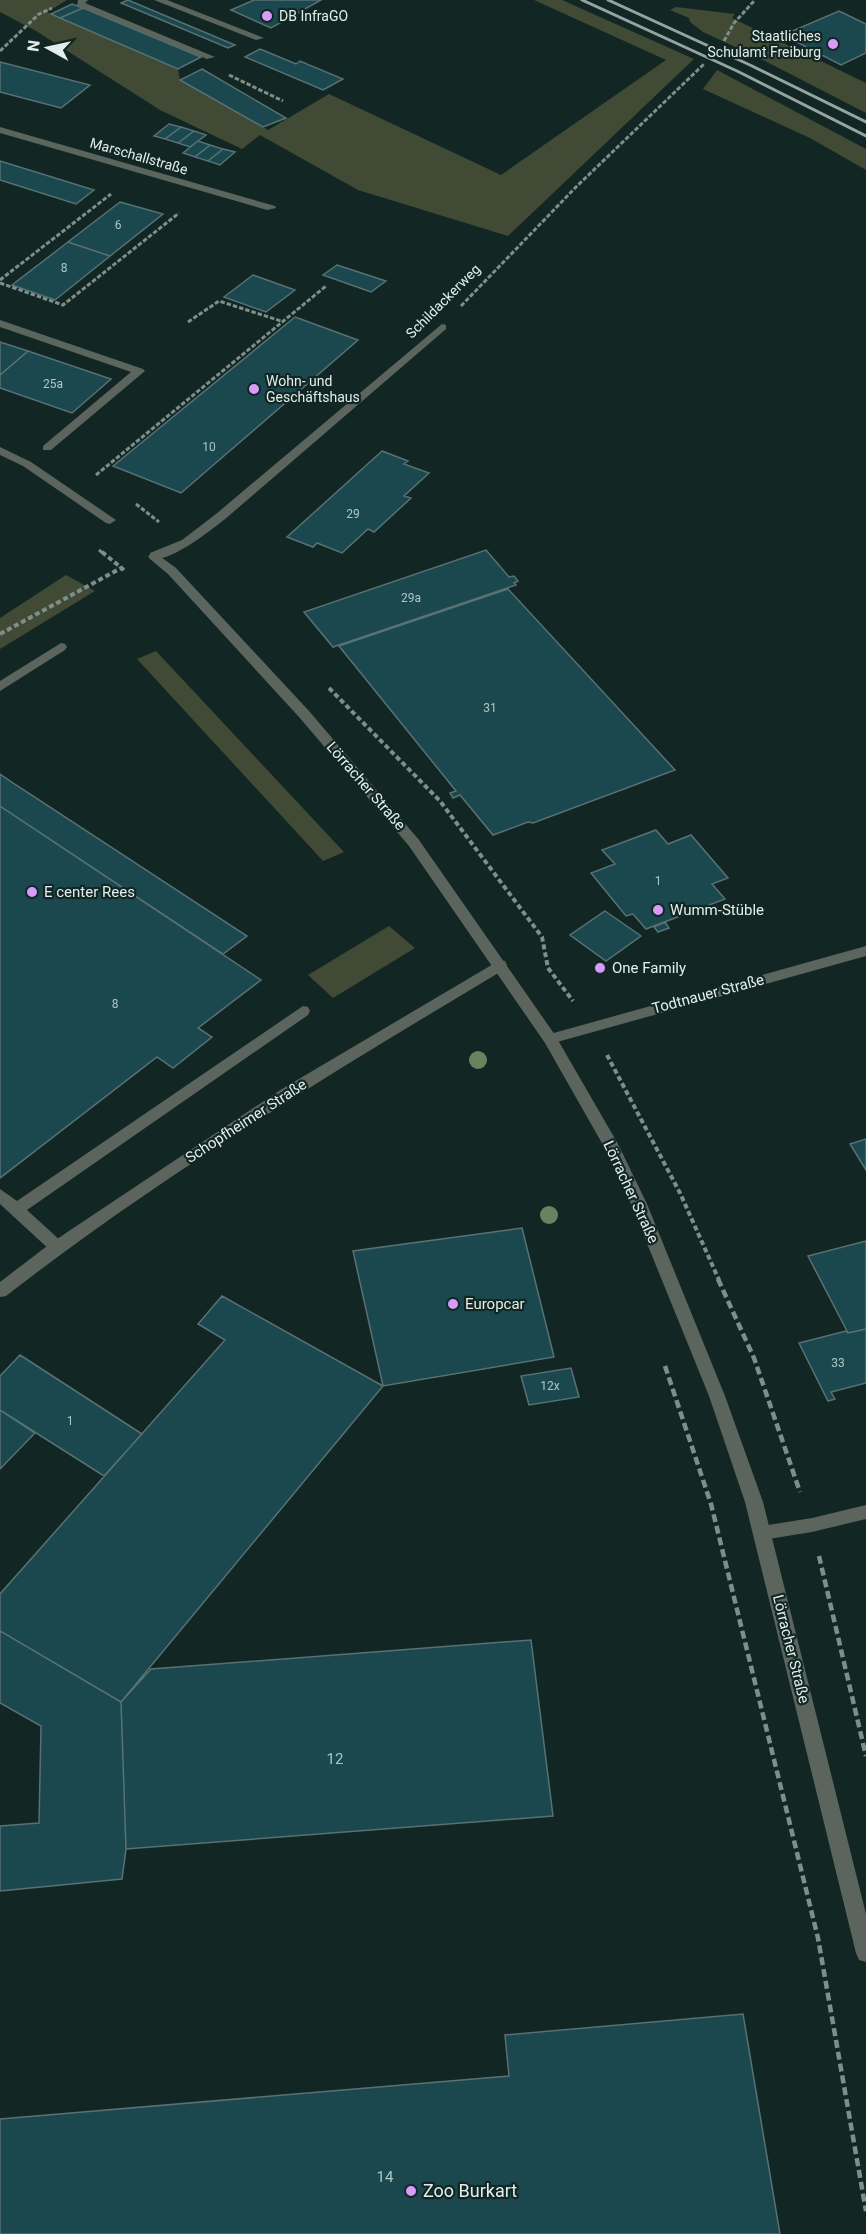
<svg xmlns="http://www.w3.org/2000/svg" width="866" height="2234" font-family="Roboto,sans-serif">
	<rect width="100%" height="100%" fill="#122723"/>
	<path fill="#404a35" d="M0,0h67l-20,12 131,57 2,11 88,50 61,-36 172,81 165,-115 -132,-60h28l132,59 -186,177 -150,-46 -98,-55 -18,14 -82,-39 -124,-79 -36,-19z
		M676,7l59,7 -3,4 134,65v30l-105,-54 -58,-27 -13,-10 -1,-4 -19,-8z
		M717,70l149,79v21l-56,-32 -107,-49z
		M66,575l29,16 -95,58v-31z
		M156,651l188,201 -21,9 -186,-202z
		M389,926l26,22 -82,50 -25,-23z"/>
	<path fill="#1a484e" stroke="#597174" stroke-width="1.5" d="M128,0l107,45 -7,3 -107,-45z
		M254,0h67l-50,28 -40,-18z
		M72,4l11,4 -23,10 -9,-4z
		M83,8l118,49 -23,12 -118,-51z
		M839,11l27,13v29l-25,12 -58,-30z
		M260,49l36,15 4,-3 43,18 -20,11 -78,-33z
		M0,62l90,23 -29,23 -61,-16z
		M202,69l84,49 -23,9 -83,-47z
		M169,124l12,3 -16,12 -11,-3z
		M181,127l13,4 -16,12 -13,-4z
		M194,131l12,4 -16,12 -12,-4z
		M198,141l12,4 -15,12 -12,-4z
		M210,145l13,4 -15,12 -13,-4z
		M223,149l12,3 -15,13 -12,-4z
		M0,161l94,29 -18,14 -76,-24z
		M120,202l43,12 -53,42 -42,-14z
		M68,242l42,14 -55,44 -43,-15z
		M337,265l49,16 -15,11 -48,-17z
		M253,275l42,15 -29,22 -42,-15z
		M295,317l63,23 -177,153 -68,-27z
		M0,342l28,9 -28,24z
		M28,351l83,28 -39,34 -72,-25v-13z
		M382,451l26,10 -4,3 25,9 -25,23 7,2 -37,34 -6,-3 -26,24 -25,-10 -4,4 -26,-10z
		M486,550l23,27 5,-1 4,5 -4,2 2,2 -183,62 -29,-35z
		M508,589l167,181 -142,53 -5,-1 -35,13 -33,-40 -7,3 -3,-5 6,-2 -117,-145z
		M0,774l16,11 231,151 -24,18 -223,-148z
		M0,806l261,174 -63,48 14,9 -39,31 -16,-11 -157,121z
		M656,830l12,14 23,-9 37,43 -16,6 13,15 -79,30 -13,-15 -7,2 -35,-43 24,-9 -13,-14z
		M605,911l36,25 -35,25 -36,-26z
		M665,922l4,6 -11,4 -4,-5z
		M866,1139v31l-16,-26z
		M522,1228l32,129 -171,29 -30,-135z
		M866,1241v88l-18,4 -40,-77z
		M222,1296l161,90 -262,316 -121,-71v-37l225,-254 -27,-16z
		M866,1329v54l-35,9 4,7 -7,2 -29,-58 47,-12 2,2z
		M20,1355l122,79 -38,42 -104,-66v-34z
		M571,1368l8,29 -50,8 -8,-29z
		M0,1410l35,23 -35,36z
		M0,1631l121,71 5,147 -4,30 -122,12v-65l39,-3 2,-97 -41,-23z
		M531,1640l22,176 -427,33 -5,-147 30,-33z
		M743,2014l37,220h-780v-115l509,-43 -4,-41z"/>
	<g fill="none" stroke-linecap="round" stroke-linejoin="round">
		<path stroke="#7e8f8b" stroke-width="3" stroke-dasharray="4.5 2" stroke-linecap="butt" d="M724,41l10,-18 21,-23
			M0,51l39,-37 13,-6
			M229,75l54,26
			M0,280l111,-86
			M0,283l63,22 116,-92
			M461,306l115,-119 128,-123
			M188,322l31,-21 62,20
			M96,475l230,-189
			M136,504l23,18
			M99,550l5,4"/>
		<path stroke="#7e8f8b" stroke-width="4" stroke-dasharray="5 3" stroke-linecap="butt" d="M102,552l22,18
			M0,634l123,-67
			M329,688l111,113 102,136 6,31 25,33
			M607,1055l73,138 39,87"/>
		<path stroke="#7e8f8b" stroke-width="4.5" stroke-dasharray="8 4" stroke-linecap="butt" d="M718,1279l36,79 46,134
			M665,1366l46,138 107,434 48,273
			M819,1556l47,200"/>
		<path fill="#5c645e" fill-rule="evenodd" d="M78,0h10l-3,3 130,54 -8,2 -130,-53z
			M154,0h13l97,38 -8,2z
			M0,320l143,49 2,2 -94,79h-8v-4l88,-74 -131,-45z
			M61,643l4,1 2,3 -2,3 -65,41v-10z
			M303,1006l5,1 2,4 -2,4 -281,195 36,33 2,4 -2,4 -6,2 -6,-2 -51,-47v-15l17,12z"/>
		<path fill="#5c645e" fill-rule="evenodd" d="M0,127l275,79 1,2 -9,2 -267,-77z
			M442,324l4,1v4l-222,191c-16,12 -54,43 -74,39v-6l32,-13 34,-26z
			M866,946v10l-316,88 -7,-5 7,-5z
			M500,960l5,1 2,4 -2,4c-170,102 -342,205 -499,327l-6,1v-15l51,-39 231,-154z
			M866,1505v14l-54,13 -50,8 -6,-2 -3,-5 3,-5 6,-2 50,-8z"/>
		<path fill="#5c645e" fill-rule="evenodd" d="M0,447l31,15 85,58 -6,4 -4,-1 -83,-57 -23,-11z
			M154,552l22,16 133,143 110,129 136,195 63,109 29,60 78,192 38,106 103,412v48l-7,-2 -3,-7 -111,-451 -36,-106 -78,-192 -28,-59 -58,-102 -136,-197 -110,-129 -131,-143 -18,-15 -2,-3z"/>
		<path stroke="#95a4a1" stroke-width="3" d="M582,0l155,71 129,65
			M608,0l142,65 116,57"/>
	</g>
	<g fill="#6b8261">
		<circle cx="478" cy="1060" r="9"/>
		<circle cx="549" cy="1215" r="9"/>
	</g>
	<g fill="#d79bf9" stroke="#122723" stroke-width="2">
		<circle cx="267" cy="16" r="6"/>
		<circle cx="833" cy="44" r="6"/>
		<circle cx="254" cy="389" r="6"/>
		<circle cx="32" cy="892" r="6"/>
		<circle cx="658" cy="910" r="6"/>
		<circle cx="600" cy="968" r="6"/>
		<circle cx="453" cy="1304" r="6"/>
		<circle cx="411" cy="2191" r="6"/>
	</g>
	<g text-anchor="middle" stroke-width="4.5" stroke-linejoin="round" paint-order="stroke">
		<g font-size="12" fill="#b0c4c4">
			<text x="118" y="229">6</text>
			<text x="64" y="272">8</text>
			<text x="53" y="388">25a</text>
			<text x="209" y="451">10</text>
			<text x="353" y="518">29</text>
			<text x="411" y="602">29a</text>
			<text x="490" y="712">31</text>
			<text x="658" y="885">1</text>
			<text x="115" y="1008">8</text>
			<text x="838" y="1367">33</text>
			<text x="550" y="1390">12x</text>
			<text x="70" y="1425">1</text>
		</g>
		<g font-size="14" fill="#e2eeeb" stroke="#122723" text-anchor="start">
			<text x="279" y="21">DB InfraGO</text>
			<text x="821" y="41" text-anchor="end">Staatliches<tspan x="821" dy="16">Schulamt Freiburg</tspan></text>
			<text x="266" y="386">Wohn- und<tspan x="266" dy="16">Geschäftshaus</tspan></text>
		</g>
		<g font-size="14" fill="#e2eeeb" stroke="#122723">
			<text transform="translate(139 156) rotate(16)" y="5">Marschallstraße</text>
			<text transform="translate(443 301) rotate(-45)" y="5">Schildackerweg</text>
		</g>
		<g font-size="15" fill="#e2eeeb" stroke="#122723">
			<text transform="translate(366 786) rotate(49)" y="5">Lörracher Straße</text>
			<text transform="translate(708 994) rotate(-15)" y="5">Todtnauer Straße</text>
			<text transform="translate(246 1121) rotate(-33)" y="5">Schopfheimer Straße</text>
			<text transform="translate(631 1192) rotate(65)" y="5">Lörracher Straße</text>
			<text transform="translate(791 1649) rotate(76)" y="5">Lörracher Straße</text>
		</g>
		<g font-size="15" fill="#e2eeeb" stroke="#122723" text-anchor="start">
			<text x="44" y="897">E center Rees</text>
			<text x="670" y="915">Wumm-Stüble</text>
			<text x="612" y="973">One Family</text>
			<text x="465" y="1309">Europcar</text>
		</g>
		<g font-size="15" fill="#b0c4c4">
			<text x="335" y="1764">12</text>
			<text x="385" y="2182">14</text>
		</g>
		<g font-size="18" fill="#e2eeeb" stroke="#122723" text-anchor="start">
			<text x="423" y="2197">Zoo Burkart</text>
		</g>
	</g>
	<g transform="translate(48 48) rotate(278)" stroke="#122723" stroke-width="4.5" paint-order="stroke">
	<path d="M0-4.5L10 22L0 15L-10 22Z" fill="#e2eeeb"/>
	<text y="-9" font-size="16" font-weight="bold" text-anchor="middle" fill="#e2eeeb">N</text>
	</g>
</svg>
